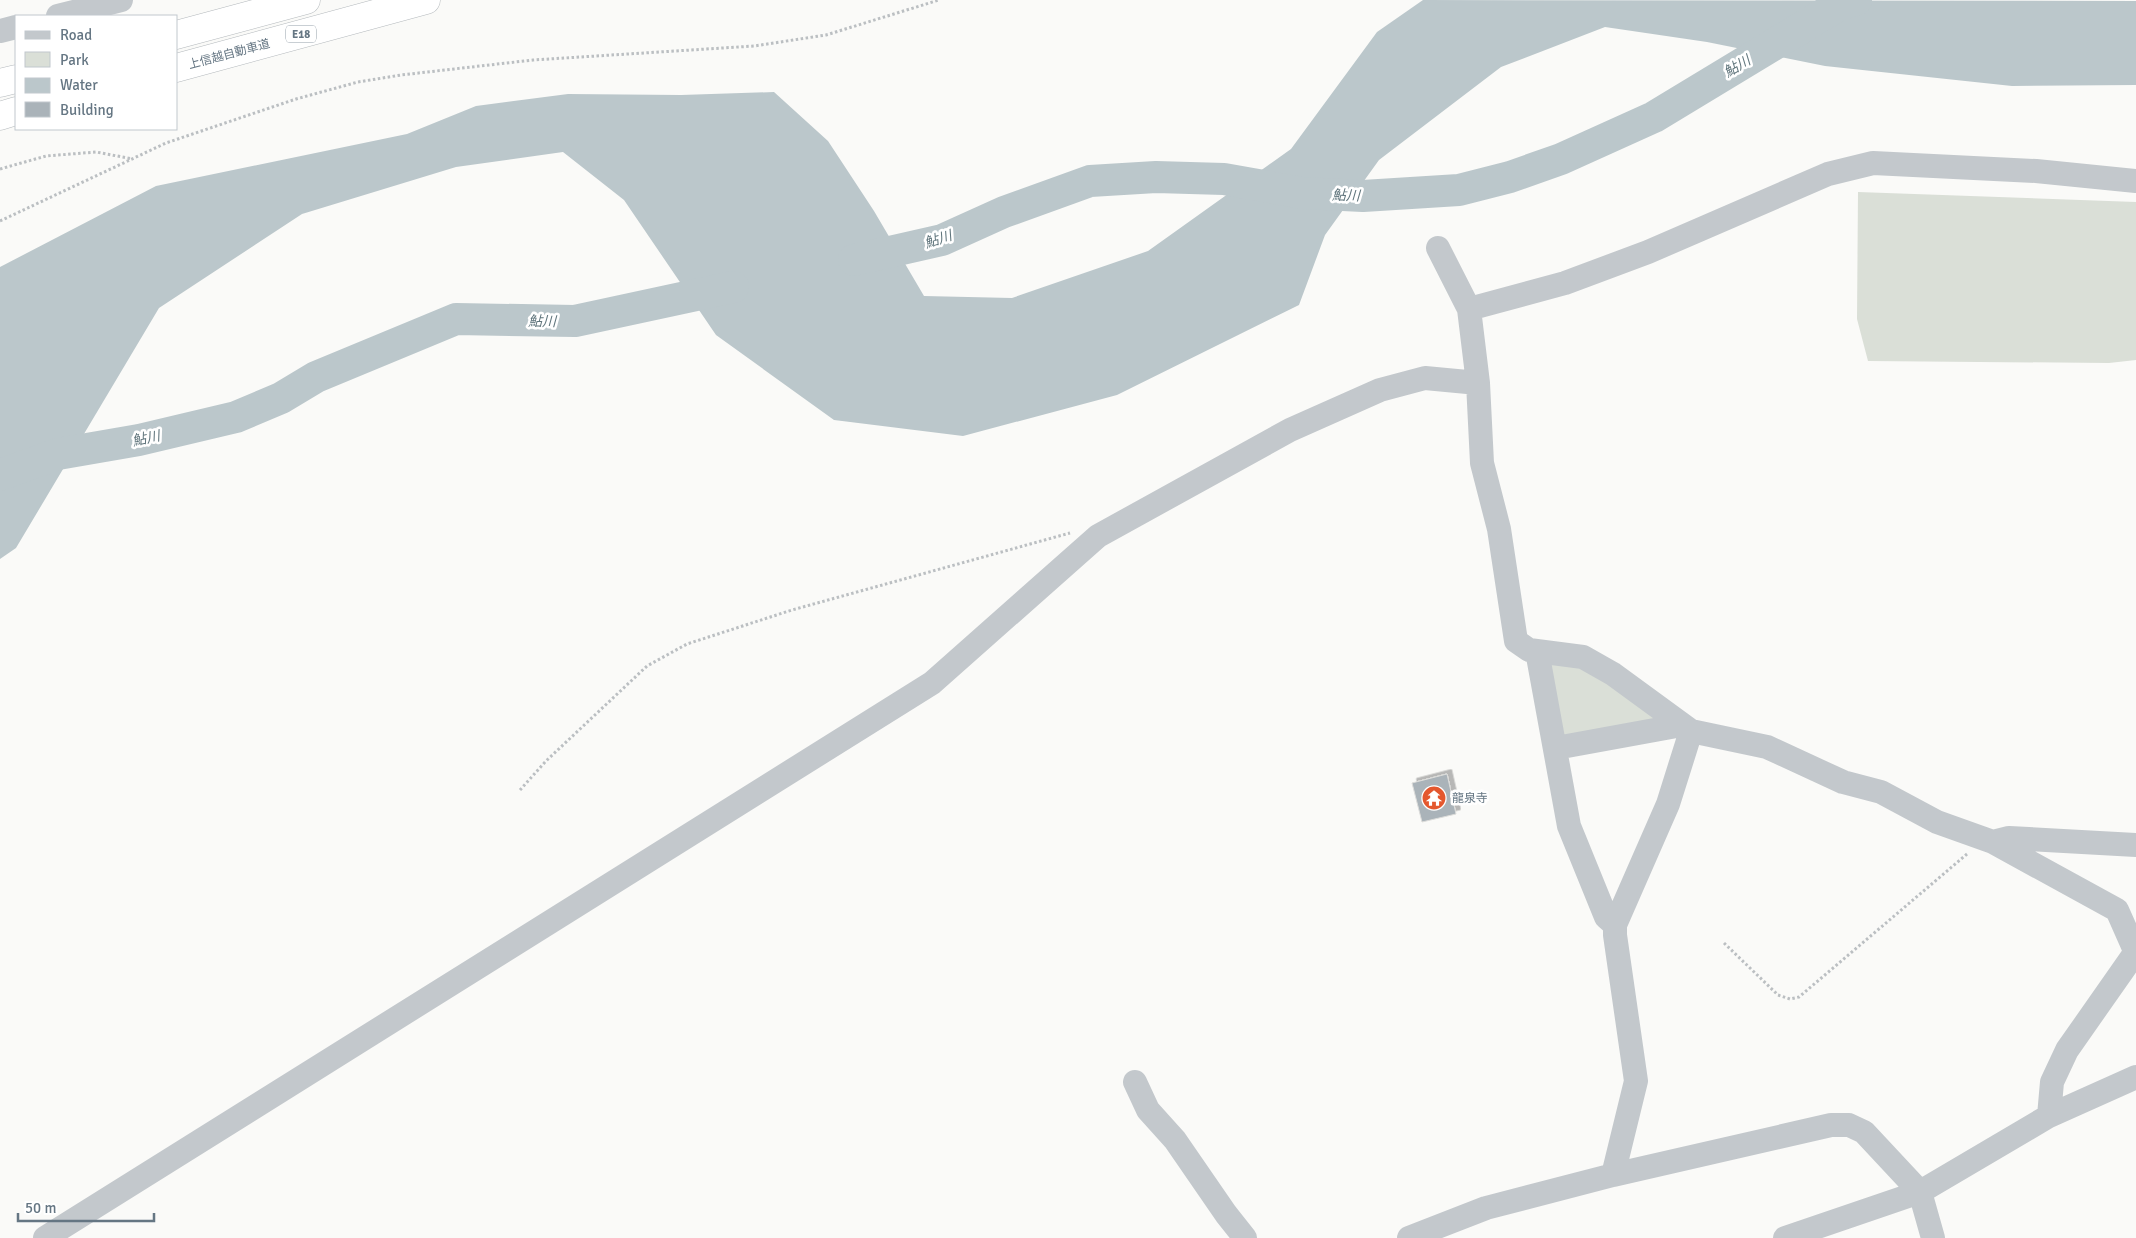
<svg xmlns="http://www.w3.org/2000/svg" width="2136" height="1238" font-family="Signika,'Noto Sans JP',sans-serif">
	<defs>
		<filter id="shadow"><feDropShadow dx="4.5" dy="-4.5" stdDeviation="0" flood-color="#0004"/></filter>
	</defs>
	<rect width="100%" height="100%" fill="#fafaf8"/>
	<path fill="#dadfd7" d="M1858,192l278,10v158l-27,3 -241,-2 -11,-42z
		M1546,662l40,3 78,53 -104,19z"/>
	<path fill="#bbc7cb" d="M1423,0l713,1v84l-124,1 -187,-20 -118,-24 -102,-15 -104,40 -122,93 -54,75 -26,70 -182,90 -154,41 -129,-16 -118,-85 -92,-135 -61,-48 -107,15 -154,47 -143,94 -143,240 -16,11v-292l156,-81 251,-52 69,-28 92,-12 113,1 93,-3 54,49 46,70 50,85 88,2 136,-47 143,-102 86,-117z"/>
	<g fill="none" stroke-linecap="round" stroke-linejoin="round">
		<path stroke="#bbc7cb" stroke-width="32" d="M854,260l88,-20 62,-28 86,-31 66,-4 68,2 78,14 61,3 96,-6 51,-13 51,-18 93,-42 185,-112 17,-5
			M0,475l58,-21 81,-14 97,-23 45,-19 35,-21 140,-58 119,2 158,-34"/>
	</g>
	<path fill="#aab3b9" stroke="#dcdcda" filter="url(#shadow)" d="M1447,774l9,40 -34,8 -10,-39z"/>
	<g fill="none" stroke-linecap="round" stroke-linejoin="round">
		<defs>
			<path id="highway" d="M176,35l130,-35
				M176,68l250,-68
				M0,83l16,-4
				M0,116l16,-5"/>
		</defs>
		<use href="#highway" stroke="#b4b9bd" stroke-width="29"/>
		<path stroke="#bbbfc2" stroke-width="3" stroke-dasharray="2.5 2.5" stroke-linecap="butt" d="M0,169l46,-13 50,-4 37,7
			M0,221l166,-78 130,-44 62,-17 43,-7 132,-15 221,-14 72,-11 113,-35
			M520,790l26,-29 101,-95 40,-22 105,-34 278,-77
			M1724,943l54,52 12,4 9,-2 168,-143"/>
		<path stroke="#c3c8cc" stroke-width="24" d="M58,16l63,-16
			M0,31l16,-4
			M1438,248l31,61 9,74 4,80 17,66 17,112 13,9 54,7 30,17 78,57 76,16 76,35 38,10 56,30 56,20 124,68 19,43
			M1469,309l96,-26 83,-31 180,-78 45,-11 163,8 100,10
			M1537,651l32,175 37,91 9,8
			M1556,748l126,-23
			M1993,842l16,-4 127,7
			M1135,1082l13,28 27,30 51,74 19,24
			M2049,1116l3,-34 15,-32 68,-97
			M1613,1175l23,-94 -21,-146v-10l53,-121 23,-73
			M45,1238l887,-555 166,-147 192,-106 90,-40 45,-12 53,5
			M1409,1238l77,-30 127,-33 218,-50h18l15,7 56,60 13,46
			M1785,1238l135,-46 129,-76 87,-39"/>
		<use href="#highway" stroke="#fff" stroke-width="28"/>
	</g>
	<defs>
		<symbol id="temple-disc" viewBox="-11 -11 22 22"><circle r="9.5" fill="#e4572e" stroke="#fff"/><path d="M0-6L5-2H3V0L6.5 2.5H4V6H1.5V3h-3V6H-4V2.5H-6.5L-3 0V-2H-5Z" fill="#fff"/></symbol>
	</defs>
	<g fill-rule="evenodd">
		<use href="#temple-disc" x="1420" y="784" width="28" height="28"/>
	</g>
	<g text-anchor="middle" stroke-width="5" stroke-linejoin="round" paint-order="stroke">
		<rect fill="#fff" stroke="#939fa8" stroke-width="1" x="286" y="25.5" width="30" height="17" rx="4"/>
		<g font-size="11" font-weight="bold" fill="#657683">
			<text x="301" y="38">E18</text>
		</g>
		<g font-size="12" fill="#657683" stroke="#fff">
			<text transform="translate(229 54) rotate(-15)" y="4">上信越自動車道</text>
		</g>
		<g font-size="12" fill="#657683" stroke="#fff" text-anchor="start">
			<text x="1452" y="802">龍泉寺</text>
		</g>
		<g font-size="14" font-style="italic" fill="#60757c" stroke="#fff">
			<text transform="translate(1737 66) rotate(-31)" y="5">鮎川</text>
			<text transform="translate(1346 195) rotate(2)" y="5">鮎川</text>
			<text transform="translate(938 239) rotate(-18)" y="5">鮎川</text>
			<text transform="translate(542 321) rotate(1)" y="5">鮎川</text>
			<text transform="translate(146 438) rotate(-12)" y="5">鮎川</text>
		</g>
	</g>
	<rect x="15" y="15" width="162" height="115" fill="#ffffff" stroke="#c1c8cd"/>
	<rect x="25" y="31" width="25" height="8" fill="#c3c8cc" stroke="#c1c8cd"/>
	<text x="60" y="40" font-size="15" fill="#657683">Road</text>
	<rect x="25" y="52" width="25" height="15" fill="#dadfd7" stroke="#c1c8cd"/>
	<text x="60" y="65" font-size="15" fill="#657683">Park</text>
	<rect x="25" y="78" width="25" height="15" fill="#bbc7cb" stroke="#c1c8cd"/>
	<text x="60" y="90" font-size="15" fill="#657683">Water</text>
	<rect x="25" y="102" width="25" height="15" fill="#aab3b9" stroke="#c1c8cd"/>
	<text x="60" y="115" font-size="15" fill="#657683">Building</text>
	<path d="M18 1213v8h136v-8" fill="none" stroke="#657683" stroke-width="2.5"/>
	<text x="25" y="1213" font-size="15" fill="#657683" stroke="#ffffff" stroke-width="4" paint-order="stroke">50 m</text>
</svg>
